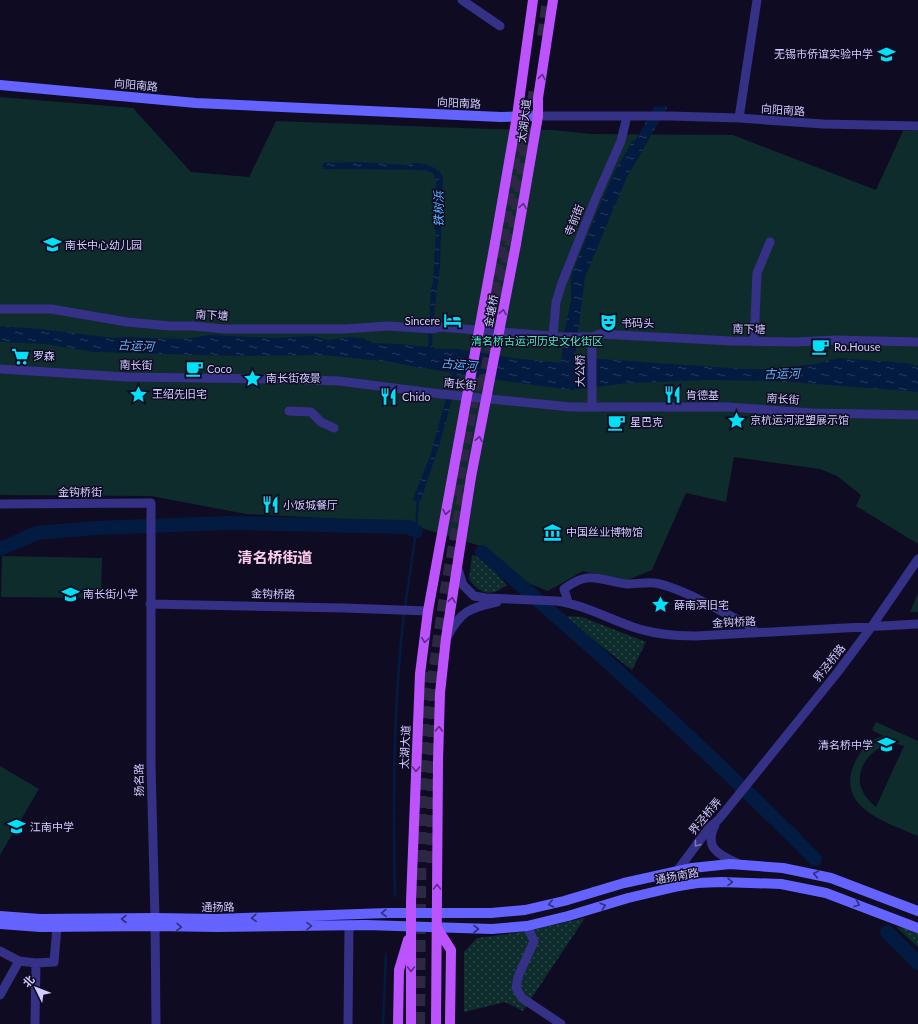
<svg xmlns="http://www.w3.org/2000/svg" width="918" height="1024" font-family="Lato,'Noto Sans SC',sans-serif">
	<defs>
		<pattern id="grass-dots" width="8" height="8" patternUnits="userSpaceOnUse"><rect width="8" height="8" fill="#0d2c2b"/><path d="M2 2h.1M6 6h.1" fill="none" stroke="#2f494b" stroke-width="1.8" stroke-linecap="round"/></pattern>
		<pattern id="water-ripples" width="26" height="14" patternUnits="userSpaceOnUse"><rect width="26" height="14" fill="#041b41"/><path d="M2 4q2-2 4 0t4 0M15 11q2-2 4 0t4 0" fill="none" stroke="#283b5e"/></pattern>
	</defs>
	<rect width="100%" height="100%" fill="#0f0b22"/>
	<path fill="url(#grass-dots)" d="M472,555l9,2 26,28c-16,12 -27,10 -38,-6z
		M566,616l16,1 64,25 -14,28 -49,-38z
		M585,918l-62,93 -18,-9 -41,10v-60l13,-14 38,-5z
		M896,927l10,1 12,5v14z"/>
	<path fill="#0d2c2b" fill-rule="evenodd" d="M0,97l133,11 58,64 58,5 27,-56 214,8 62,1 39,4 142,1 143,55 27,-59h15v413l-62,-38 5,-11 -24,-19 -17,-7 -86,-12 -8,45 -40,-9 -34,77 -24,10 -45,-9 -35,20 -23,-9 -41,-35 -83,-25 -155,-8 -95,-18 -151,-1z
		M2,556l100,2 -1,40 -100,-1z
		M918,593v19h-8z
		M876,722l42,19v95c-32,-14 -86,-29 -62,-76 6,-11 14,-21 27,-24l-11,-6zM894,743l10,3 -28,61c-6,-5 -11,-10 -14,-17 -9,-22 11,-44 32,-47z
		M0,766l39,23 -39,66z"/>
	<path fill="url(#water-ripples)" d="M668,106l-42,73 -41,98 -10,80 4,2 7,-1 158,11h24l47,-5 24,-6 67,5 12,3v26l-127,-10 -81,-2 -81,3 -58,7 -112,-15 -2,9 -4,3 -3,-4 2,-8 -3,-3 -39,-6 -18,-4 -69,-7 -87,1 -141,-4 -51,-8 -44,-2v-16l41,3 73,9 10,-1 62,2 23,-4 66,3 37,-2 6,1 10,3 22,-3 16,2 6,4 27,1 29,3 3,-59 2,-5 3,-53 -2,-1 2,-36v-12l-3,-8 -8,-3 -103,-1 1,-6 38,-1 46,3 9,-2 8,1 11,4 5,4 3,5v7l-3,83 -7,56 -1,24 10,2h15l56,9 48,5 3,-30 7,-33v-24l30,-74 15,-33 16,-27 5,-4 17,-31z
		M446,399h6l-12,44 -19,57 -9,1 18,-45z"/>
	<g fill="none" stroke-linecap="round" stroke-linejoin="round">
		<path stroke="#041b41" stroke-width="2.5" d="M405,608l11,-77 2,-33
			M395,896c-2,-94 -2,-189 9,-283
			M383,1024l3,-70"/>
		<path stroke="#041b41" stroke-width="14" d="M0,549l37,-16 57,-5 136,-5 178,4 8,4
			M482,552c115,98 227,200 333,307
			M887,932l31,31"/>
		<path stroke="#2c2843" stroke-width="12" stroke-dasharray="12 6" stroke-linecap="butt" d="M543,36l5,-36
			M486,329l17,-94 15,-99
			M483,387l33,-170 19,-129
			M455,496l23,-124
			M432,863l2,-191 12,-83 19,-103
			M419,1024l2,-238 4,-98 2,-16"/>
		<path stroke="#343186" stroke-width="9" d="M462,0l38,26
			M538,116h132l69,2 84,6 95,2
			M739,118l18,-118
			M0,309h51l76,13 43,4h23l31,3h120l44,-3 45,3 8,-2 120,10h31l8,-3 131,7 64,1 41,-2 82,2
			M553,336l3,-34 6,-19 33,-83 26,-59 6,-25
			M592,337v70
			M754,342l3,-69 13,-31
			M0,369l126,8 155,2 58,2 102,13 130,13h157l85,6 105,2
			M289,411l22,1 10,10 13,6
			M0,504l151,-1v262l4,153 1,106
			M457,566l6,19 11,11 12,2 71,3c27,4 50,17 76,26 20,7 42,9 63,9l222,-12
			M568,602l-4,-13c26,-20 36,-8 63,-5 9,0 19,-2 28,-1 13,2 25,8 37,13 20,10 40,21 60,31l3,6
			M150,604l194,4 84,3
			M447,637c14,-26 22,-29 50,-35
			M715,825c-12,24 5,30 24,39
			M677,871l32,-43 10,-9 118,-146 35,-47 46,-67
			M527,926l7,15 -16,36 -2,11 6,10 39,26
			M0,951l19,10 17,2
			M0,995l19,-34
			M35,1024l1,-61 18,-1 3,-35
			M348,1024l1,-99"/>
		<path stroke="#6563ff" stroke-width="10" d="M0,85l196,18 305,14 37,-1
			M0,916l40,3 115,-1 62,1 170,-6h104l34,-3 39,-9 60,-18 68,-15 38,-4 53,4 48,10 87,33
			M0,924l40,3 115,-1 62,1 149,-2 126,4 35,-3 41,-10 60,-18 51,-12 18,-3 24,-1 60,2 45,9 92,35"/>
		<path stroke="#bd53ff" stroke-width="10" d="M495,243l22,-127 16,-116
			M516,244l22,-128v-18l15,-98
			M437,928l14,22 -1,74
			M398,1024l1,-54 9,-30
			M411,1024v-123l9,-227 8,-63 25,-138
			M436,1024l2,-263 2,-68 6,-55 25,-161"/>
		<path stroke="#bd53ff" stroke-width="10" d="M453,473l42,-230
			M471,477l45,-233"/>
	</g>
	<defs><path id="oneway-chevron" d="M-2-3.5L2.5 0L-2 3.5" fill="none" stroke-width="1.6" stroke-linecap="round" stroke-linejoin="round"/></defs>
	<g stroke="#5d2b85">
		<use href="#oneway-chevron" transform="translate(542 77) rotate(-81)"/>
		<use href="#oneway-chevron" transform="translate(523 206) rotate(-80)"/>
		<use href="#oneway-chevron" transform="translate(503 312) rotate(-79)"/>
		<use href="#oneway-chevron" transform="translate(479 439) rotate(-79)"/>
		<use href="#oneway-chevron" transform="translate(446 512) rotate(100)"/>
		<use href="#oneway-chevron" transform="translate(452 600) rotate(-81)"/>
		<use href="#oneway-chevron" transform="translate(425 640) rotate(97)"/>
		<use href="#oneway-chevron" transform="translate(439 729) rotate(-88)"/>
		<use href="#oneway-chevron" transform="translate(416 769) rotate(92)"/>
		<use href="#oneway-chevron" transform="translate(437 887) rotate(-90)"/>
		<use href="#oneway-chevron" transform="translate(411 969) rotate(90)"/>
	</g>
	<use stroke="#7b77bc" href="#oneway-chevron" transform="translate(697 844) rotate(127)"/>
	<g stroke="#312e7a">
		<use href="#oneway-chevron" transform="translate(816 874) rotate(-169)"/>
		<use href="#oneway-chevron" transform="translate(730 882) rotate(1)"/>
		<use href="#oneway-chevron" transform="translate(551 904) rotate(167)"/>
		<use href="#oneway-chevron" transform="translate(857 904) rotate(21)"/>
		<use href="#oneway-chevron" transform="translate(603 906) rotate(-17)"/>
		<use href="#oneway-chevron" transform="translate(384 913) rotate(178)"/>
		<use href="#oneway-chevron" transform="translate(254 918) rotate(178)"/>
		<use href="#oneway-chevron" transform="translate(124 919) rotate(180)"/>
		<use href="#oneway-chevron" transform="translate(309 926) rotate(-1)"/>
		<use href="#oneway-chevron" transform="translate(179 927) rotate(1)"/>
		<use href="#oneway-chevron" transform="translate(476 929)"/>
	</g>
	<defs>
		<symbol id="school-bare" viewBox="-9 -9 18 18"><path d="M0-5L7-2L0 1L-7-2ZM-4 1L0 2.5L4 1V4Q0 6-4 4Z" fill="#00e0f7" stroke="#0f0b22" stroke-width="2.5" paint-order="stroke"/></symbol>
		<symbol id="hotel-bare" viewBox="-9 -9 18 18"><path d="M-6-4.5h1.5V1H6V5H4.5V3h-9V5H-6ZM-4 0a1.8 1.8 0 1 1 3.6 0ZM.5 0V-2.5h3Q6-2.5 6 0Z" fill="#00e0f7" stroke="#0f0b22" stroke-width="2.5" paint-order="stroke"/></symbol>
		<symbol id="theatre-bare" viewBox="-9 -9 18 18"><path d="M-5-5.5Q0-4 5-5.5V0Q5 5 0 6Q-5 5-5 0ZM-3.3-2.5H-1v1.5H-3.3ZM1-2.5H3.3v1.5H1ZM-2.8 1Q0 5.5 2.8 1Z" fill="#00e0f7" stroke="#0f0b22" stroke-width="2.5" paint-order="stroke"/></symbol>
		<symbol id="cafe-bare" viewBox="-9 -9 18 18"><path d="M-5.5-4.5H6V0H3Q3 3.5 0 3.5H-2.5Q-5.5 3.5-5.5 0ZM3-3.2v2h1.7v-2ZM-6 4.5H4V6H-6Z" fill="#00e0f7" stroke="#0f0b22" stroke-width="2.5" paint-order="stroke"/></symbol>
		<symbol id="supermarket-bare" viewBox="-9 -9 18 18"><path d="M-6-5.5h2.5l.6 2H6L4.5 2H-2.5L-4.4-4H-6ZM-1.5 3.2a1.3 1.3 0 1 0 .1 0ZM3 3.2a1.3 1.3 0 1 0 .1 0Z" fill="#00e0f7" stroke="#0f0b22" stroke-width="2.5" paint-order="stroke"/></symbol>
		<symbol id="sight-bare" viewBox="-9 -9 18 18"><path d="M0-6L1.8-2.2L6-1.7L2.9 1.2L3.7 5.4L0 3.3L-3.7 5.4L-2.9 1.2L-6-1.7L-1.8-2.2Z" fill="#00e0f7" stroke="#0f0b22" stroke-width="2.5" paint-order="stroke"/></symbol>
		<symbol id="restaurant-bare" viewBox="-9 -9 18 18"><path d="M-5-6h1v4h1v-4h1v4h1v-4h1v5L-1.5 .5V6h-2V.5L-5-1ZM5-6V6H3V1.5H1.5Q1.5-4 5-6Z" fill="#00e0f7" stroke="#0f0b22" stroke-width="2.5" paint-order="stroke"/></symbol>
		<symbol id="museum-bare" viewBox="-9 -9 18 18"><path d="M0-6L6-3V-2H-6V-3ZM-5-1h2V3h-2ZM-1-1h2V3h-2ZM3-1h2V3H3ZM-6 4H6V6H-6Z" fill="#00e0f7" stroke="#0f0b22" stroke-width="2.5" paint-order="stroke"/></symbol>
	</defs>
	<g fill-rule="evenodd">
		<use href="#school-bare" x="874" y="42" width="25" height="25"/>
		<use href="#school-bare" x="40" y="232" width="25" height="25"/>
		<use href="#hotel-bare" x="440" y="308" width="25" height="25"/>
		<use href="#theatre-bare" x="596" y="310" width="25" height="25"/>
		<use href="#cafe-bare" x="808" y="334" width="25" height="25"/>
		<use href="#supermarket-bare" x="8" y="344" width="25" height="25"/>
		<use href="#cafe-bare" x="182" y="356" width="25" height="25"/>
		<use href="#sight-bare" x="240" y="366" width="25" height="25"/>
		<use href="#sight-bare" x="126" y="382" width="25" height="25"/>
		<use href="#restaurant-bare" x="660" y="382" width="25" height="25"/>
		<use href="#restaurant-bare" x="376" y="384" width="25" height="25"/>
		<use href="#sight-bare" x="724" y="408" width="25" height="25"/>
		<use href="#cafe-bare" x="604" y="410" width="25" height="25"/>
		<use href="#restaurant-bare" x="258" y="492" width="25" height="25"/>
		<use href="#museum-bare" x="540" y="520" width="25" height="25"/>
		<use href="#school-bare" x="58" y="582" width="25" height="25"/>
		<use href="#sight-bare" x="648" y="592" width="25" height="25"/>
		<use href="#school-bare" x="874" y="732" width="25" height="25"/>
		<use href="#school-bare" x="4" y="814" width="25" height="25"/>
	</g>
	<g text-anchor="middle" stroke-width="3" stroke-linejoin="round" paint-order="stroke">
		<g font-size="11" fill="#d1ccff" stroke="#0f0b22" text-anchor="start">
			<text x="873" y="58" text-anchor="end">无锡市侨谊实验中学</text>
			<text x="65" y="249">南长中心幼儿园</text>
			<text x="440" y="325" text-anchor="end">Sincere</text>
			<text x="621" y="327">书码头</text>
			<text x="834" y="351">Ro.House</text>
			<text x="33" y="360">罗森</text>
			<text x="207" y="373">Coco</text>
			<text x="266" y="382">南长街夜景</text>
			<text x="152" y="398">王绍先旧宅</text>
			<text x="686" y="399">肯德基</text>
			<text x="402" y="401">Chido</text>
			<text x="750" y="424">京杭运河泥塑展示馆</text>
			<text x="630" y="426">星巴克</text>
			<text x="283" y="509">小饭城餐厅</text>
			<text x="566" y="536">中国丝业博物馆</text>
			<text x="83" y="598">南长街小学</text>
			<text x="674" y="609">薛南溟旧宅</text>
			<text x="873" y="749" text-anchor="end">清名桥中学</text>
			<text x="30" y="831">江南中学</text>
		</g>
		<g font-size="11" fill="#d1ccff" stroke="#0f0b22">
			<text transform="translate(136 85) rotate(5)" y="4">向阳南路</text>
			<text transform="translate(459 103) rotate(3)" y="4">向阳南路</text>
			<text transform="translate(783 110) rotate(4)" y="4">向阳南路</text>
			<text transform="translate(524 121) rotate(-83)" y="4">太湖大道</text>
			<text transform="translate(574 220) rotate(-68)" y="4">寺前街</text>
			<text transform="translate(491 311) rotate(-79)" y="4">金塘桥</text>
			<text transform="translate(212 315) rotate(3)" y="4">南下塘</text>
			<text transform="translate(749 329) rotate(1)" y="4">南下塘</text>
			<text transform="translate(136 365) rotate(1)" y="4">南长街</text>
			<text transform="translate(580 371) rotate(-90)" y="4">大公桥</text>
			<text transform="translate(460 384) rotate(6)" y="4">南长街</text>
			<text transform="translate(783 399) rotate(4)" y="4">南长街</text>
			<text x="80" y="496">金钩桥街</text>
			<text transform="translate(273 594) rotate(1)" y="4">金钩桥路</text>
			<text transform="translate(734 622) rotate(-3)" y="4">金钩桥路</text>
			<text transform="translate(829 663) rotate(-52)" y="4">界泾桥路</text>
			<text transform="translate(405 747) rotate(-88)" y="4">太湖大道</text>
			<text transform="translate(139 780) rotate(-91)" y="4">扬名路</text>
			<text transform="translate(705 816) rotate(-50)" y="4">界泾桥弄</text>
			<text transform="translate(677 876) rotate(-10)" y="4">通扬南路</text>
			<text transform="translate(218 907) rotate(-1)" y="4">通扬路</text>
		</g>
		<g font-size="11" fill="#4cebc2" stroke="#0f0b22">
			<text x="537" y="345">清名桥古运河历史文化街区</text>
		</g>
		<g font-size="12" font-style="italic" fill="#5ab4ff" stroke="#0f0b22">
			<text transform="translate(439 209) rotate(-90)" y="4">铁树浜</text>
			<text transform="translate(136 346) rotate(3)" y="4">古运河</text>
			<text transform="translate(459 365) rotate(6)" y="4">古运河</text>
			<text transform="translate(782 374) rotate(-1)" y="4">古运河</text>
		</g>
		<g font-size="15" font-weight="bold" fill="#ffceed" stroke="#0f0b22">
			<text x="275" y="563">清名桥街道</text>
		</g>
	</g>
	<g transform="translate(36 988) rotate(313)" stroke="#0f0b22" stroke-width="3" paint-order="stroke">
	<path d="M0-3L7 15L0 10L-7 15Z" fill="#d1ccff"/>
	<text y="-6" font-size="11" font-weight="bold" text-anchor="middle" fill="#d1ccff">北</text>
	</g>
</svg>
